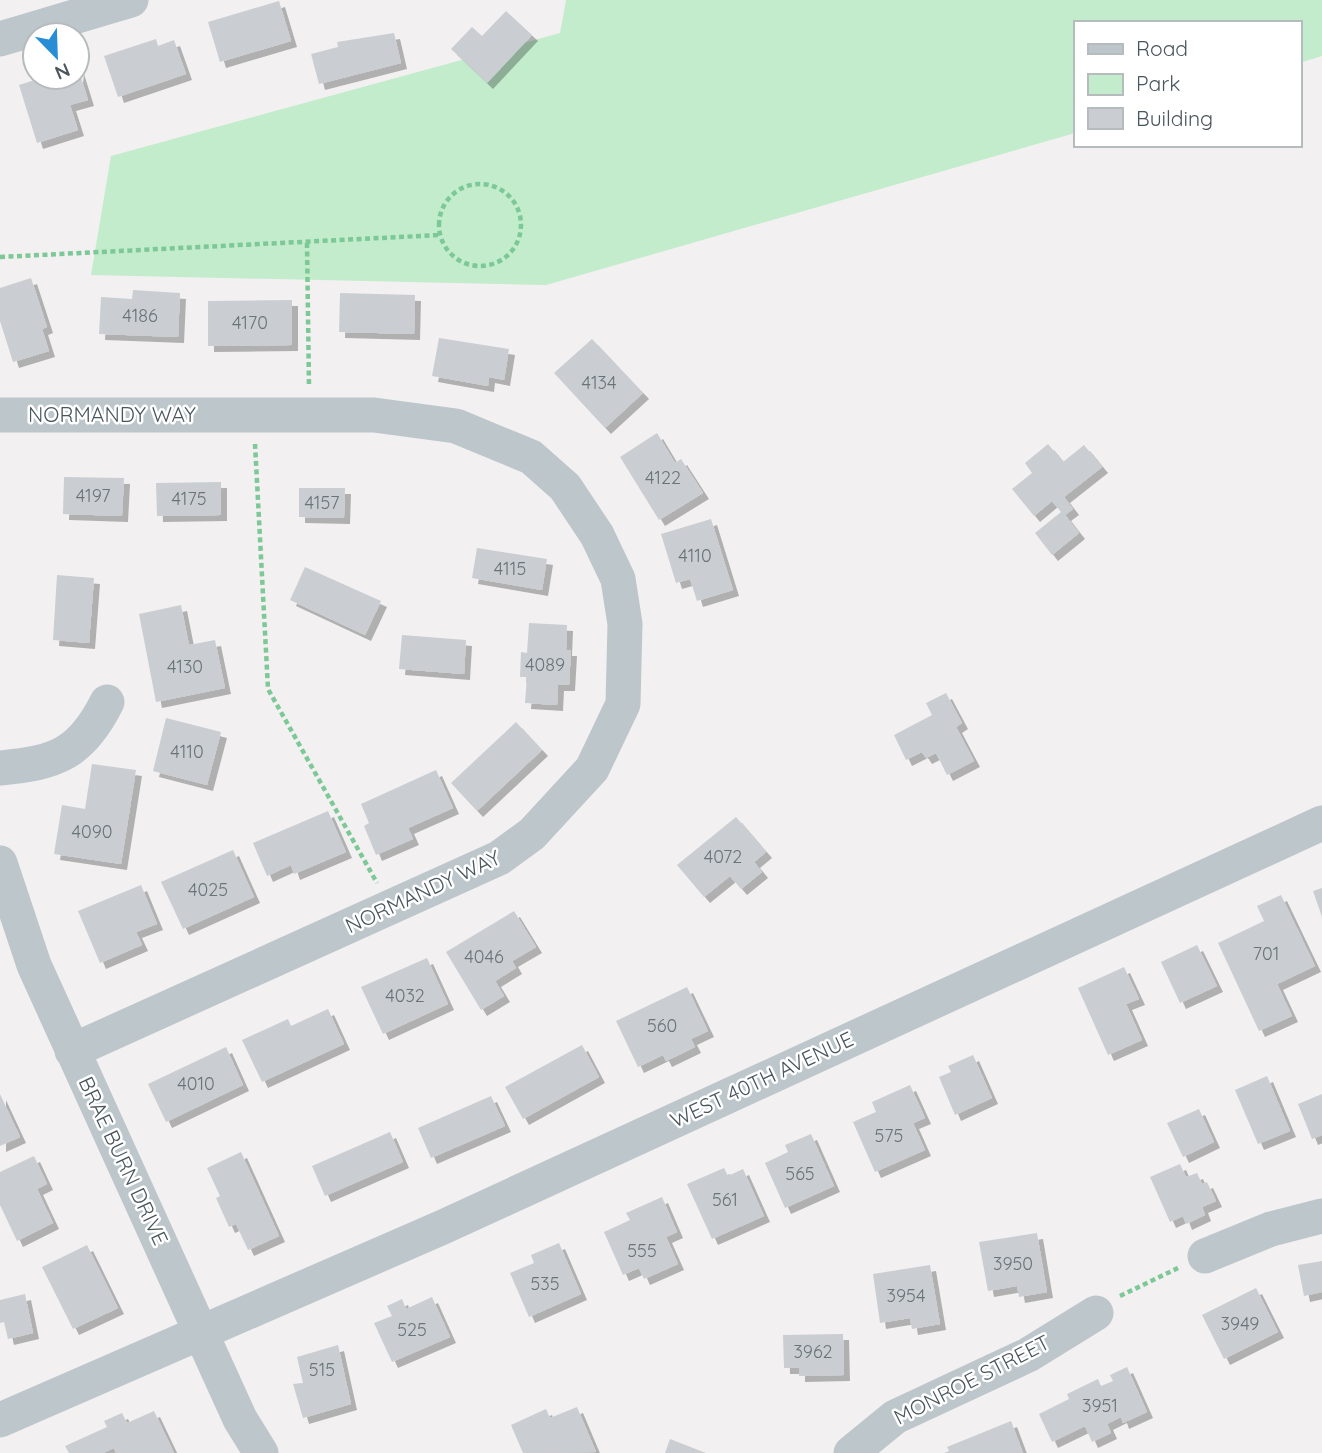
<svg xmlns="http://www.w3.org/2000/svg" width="1322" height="1453" font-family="Quicksand,sans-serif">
	<defs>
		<filter id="shadow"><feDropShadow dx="6" dy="6" stdDeviation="0" flood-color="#0004"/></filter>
	</defs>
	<rect width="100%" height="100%" fill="#f2f0f0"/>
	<path fill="#c2eccc" d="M566,0h756v56l-23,7v-40h-224v110l-529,152 -455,-10 20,-119 449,-123z"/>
	<path fill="#caced2" filter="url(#shadow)" d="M279,1l12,40 -71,21 -12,-40z
		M506,11l26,24 -45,48 -36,-34 21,-22 10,9z
		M394,33l7,30 -82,21 -8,-30 27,-7 -1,-5z
		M156,39l2,7 16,-6 12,34 -68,23 -14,-41z
		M78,68l10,32 -18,5 8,25 -41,13 -18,-58 25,-8h33z
		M31,278l16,49 -5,2 7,22 -36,11 -13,-41v-33z
		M133,290l47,3 -2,44 -79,-3 2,-37 31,2z
		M340,293l75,2 -1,39 -75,-2z
		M292,300v45l-84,1v-45z
		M439,338l70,11 -5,31 -15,-3 -1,9 -56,-10z
		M592,339l51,54 -38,35 -51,-55z
		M657,433l18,30 6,-4 22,34 -44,27 -39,-63z
		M1048,444l15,18 21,-17 18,22 -38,30 9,12 -8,6 14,18 -27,22 -17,-22 26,-21 -9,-11 -18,15 -22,-27 20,-16 -7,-10z
		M64,477l60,1 -2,38 -59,-2z
		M221,482v33l-64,1 -1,-33z
		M299,488h46l-1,30 -45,-1z
		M711,519l22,71 -36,11 -7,-22 -14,4 -15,-49z
		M477,548l70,11 -5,31 -70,-12z
		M305,567l76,34 -16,34 -75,-35z
		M57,575l37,3 -5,65 -36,-3z
		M181,605l8,40 26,-5 10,48 -69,14 -17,-88z
		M529,623l38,2 -1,25h5l-2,35h-11l-1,20 -32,-2 2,-26h-7l1,-25 6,1z
		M402,635l64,5 -2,34 -65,-5z
		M946,693l16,30 -6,4 18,34 -27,14 -11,-22 -10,5 -4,-6 -16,8 -12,-25 38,-20 -6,-12z
		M166,718l55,14 -14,53 -54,-14z
		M516,722l26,28 -65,61 -26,-28z
		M92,764l44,6 -15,94 -67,-10 8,-49 23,4z
		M436,770l17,38 -45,20 5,11 -37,16 -12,-29 5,-3 -8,-19z
		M328,811l18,41 -52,22 -3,-9 -24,11 -14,-33z
		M736,817l30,35 -12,10 8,10 -21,17 -11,-13 -26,21 -27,-32z
		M233,850l21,47 -71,32 -22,-47z
		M141,885l16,39 -21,8 6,13 -42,18 -22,-52z
		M1322,888v29l-9,-26z
		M1281,895l34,71 -38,18 15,32 -33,15 -41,-88 46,-22 -7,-15z
		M514,911l22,36 -24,14 4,7 -21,13 9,15 -23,14 -35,-58z
		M1197,945l20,41 -37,17 -19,-41z
		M427,958l21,46 -65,30 -22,-47z
		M1124,967l15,32 -13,5 16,36 -34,15 -30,-67z
		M687,987l21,44 -17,8 4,8 -29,14 -3,-6 -25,12 -22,-46z
		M328,1009l16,35 -82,38 -20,-42 46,-21 3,7z
		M582,1045l17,32 -76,42 -18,-32z
		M226,1047l17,38 -77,37 -18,-38z
		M973,1055l19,43 -37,17 -16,-38 12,-5 -3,-6z
		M1267,1076l23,55 -32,13 -23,-54z
		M910,1085l15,33 -12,5 12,27 -50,22 -22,-50 23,-10 -4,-10z
		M0,1094l20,43 -20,9z
		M1322,1094v41l-10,4 -14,-35z
		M491,1096l14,30 -74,32 -13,-30z
		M1199,1109l15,33 -31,15 -16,-34z
		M390,1132l13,30 -78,34 -13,-30z
		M811,1134l23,52 -49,22 -20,-45 23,-11 -3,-7z
		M241,1152l38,84 -31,14 -12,-26 -7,3 -13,-29 4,-2 -13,-28z
		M34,1156l13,28 -10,5 16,34 -36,18 -17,-36v-33z
		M1180,1164l6,13 11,-4 5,11 5,-2 9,19 -14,6 3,8 -19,9 -3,-8 -13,6 -20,-45z
		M724,1168l4,8 15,-7 21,47 -52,23 -25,-55z
		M662,1197l15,35 -11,5 12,27 -34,15 -5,-11 -16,7 -19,-43 26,-12 -4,-7z
		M1037,1233l10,59 -28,5 -2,-11 -29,5 -9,-49z
		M559,1243l22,51 -52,23 -19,-44 24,-10 -3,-8z
		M87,1245l31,63 -45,21 -31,-62z
		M1322,1261v31l-18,4 -6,-31z
		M930,1265l10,59 -28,5 -2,-11 -30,5 -7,-49z
		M1256,1288l22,44 -54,27 -22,-44z
		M25,1294l8,39 -25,6 -4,-17 -4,1v-23z
		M432,1297l18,40 -58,25 -18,-39 18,-7 -5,-10 15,-7 4,10z
		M843,1334l1,41 -45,1v-8h-15l-1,-33z
		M338,1345l13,59 -48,14 -10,-34 10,-1 -6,-26z
		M1127,1367l20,45 -24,11 -2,-6 -14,7 4,9 -19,9 -7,-16 -33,16 -13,-28 30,-15 -2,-5 31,-15 3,7 12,-5 -3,-6z
		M577,1407l19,45 -73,1 -12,-28 35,-16 4,9z
		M154,1411l20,42h-58l-2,-5 -11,5h-34l-4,-7 42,-19 -3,-6 18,-8 5,10z
		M1011,1421l12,32h-79l5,-2 -2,-4z
		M670,1439l36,14h-41z"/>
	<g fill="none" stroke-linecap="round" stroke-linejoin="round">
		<path stroke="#7cc897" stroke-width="4.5" stroke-dasharray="5 3.5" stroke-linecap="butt" d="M439 225a41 41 0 1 1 82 0a41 41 0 1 1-82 0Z
			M307,243l2,143
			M0,257l440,-22
			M255,444l13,245 109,194
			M1120,1296l58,-28"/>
		<path stroke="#bcc6cb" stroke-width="35" d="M0,39l131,-39
			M0,415h374l82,11 75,31 34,30 32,48 21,44 7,45 -2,80 -31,65 -60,65 -33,24 -427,193
			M0,768c56,-5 81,-14 107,-66
			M0,863l34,102 206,454 21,34
			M1205,1256l66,-27 51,-13
			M0,1420l443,-193 879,-404
			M851,1453l44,-36 133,-62 68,-42"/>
	</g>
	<g text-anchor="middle" stroke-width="5" stroke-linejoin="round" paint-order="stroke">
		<g font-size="18" fill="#69747a">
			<text x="140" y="322">4186</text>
			<text x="250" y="329">4170</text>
			<text x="599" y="389">4134</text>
			<text x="663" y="484">4122</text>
			<text x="93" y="502">4197</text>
			<text x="189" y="505">4175</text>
			<text x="322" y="509">4157</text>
			<text x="695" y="562">4110</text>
			<text x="510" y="575">4115</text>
			<text x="545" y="671">4089</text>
			<text x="185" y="673">4130</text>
			<text x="187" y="758">4110</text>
			<text x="92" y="838">4090</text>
			<text x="723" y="863">4072</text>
			<text x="208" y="896">4025</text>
			<text x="1266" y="960">701</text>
			<text x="484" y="963">4046</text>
			<text x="405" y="1002">4032</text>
			<text x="662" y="1032">560</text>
			<text x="196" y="1090">4010</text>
			<text x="889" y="1142">575</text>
			<text x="800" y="1180">565</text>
			<text x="725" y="1206">561</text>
			<text x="642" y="1257">555</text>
			<text x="1013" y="1270">3950</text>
			<text x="545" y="1290">535</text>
			<text x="906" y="1302">3954</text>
			<text x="1240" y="1330">3949</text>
			<text x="412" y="1336">525</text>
			<text x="813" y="1358">3962</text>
			<text x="322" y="1376">515</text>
			<text x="1100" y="1412">3951</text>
		</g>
		<g font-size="21" fill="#49565c" stroke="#fff">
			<text x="112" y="422">NORMANDY WAY</text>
			<text transform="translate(423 892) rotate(-25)" y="7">NORMANDY WAY</text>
			<text transform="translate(762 1080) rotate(-25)" y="7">WEST 40TH AVENUE</text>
			<text transform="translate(123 1161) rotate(65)" y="7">BRAE BURN DRIVE</text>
			<text transform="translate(972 1380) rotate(-27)" y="7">MONROE STREET</text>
		</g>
	</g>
	<rect x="1074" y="21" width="228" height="126" fill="#ffffff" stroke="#b6bbbe" stroke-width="2"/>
	<rect x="1088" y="44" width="35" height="10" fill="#bcc6cb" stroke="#b6bbbe" stroke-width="2"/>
	<text x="1136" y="56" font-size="21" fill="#49565c">Road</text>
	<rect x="1088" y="74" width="35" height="21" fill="#c2eccc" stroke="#b6bbbe" stroke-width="2"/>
	<text x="1136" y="91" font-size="21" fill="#49565c">Park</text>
	<rect x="1088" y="108" width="35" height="21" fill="#caced2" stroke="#b6bbbe" stroke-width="2"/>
	<text x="1136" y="126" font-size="21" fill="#49565c">Building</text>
	<g transform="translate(56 56) rotate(157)"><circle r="33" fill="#ffffff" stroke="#b6bbbe" stroke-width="2"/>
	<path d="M0-5L12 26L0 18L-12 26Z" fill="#278ed5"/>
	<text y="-10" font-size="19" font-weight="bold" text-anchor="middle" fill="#49565c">N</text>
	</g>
</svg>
